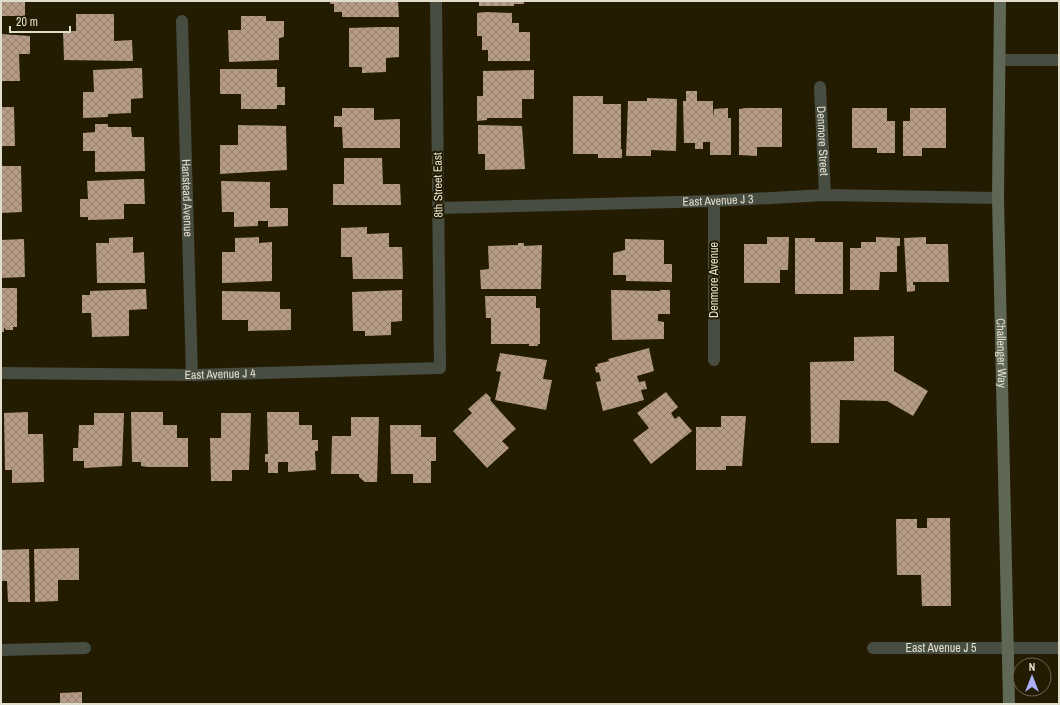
<svg xmlns="http://www.w3.org/2000/svg" width="1060" height="705" font-family="'Archivo Narrow',sans-serif">
	<defs>
		<pattern id="building-cross-hatch" width="8" height="8" patternUnits="userSpaceOnUse"><rect width="8" height="8" fill="#b69b87"/><path d="M0 0l8 8M0 8l8-8" fill="none" stroke="#948171"/></pattern>
	</defs>
	<rect width="100%" height="100%" fill="#231b02"/>
	<path fill="url(#building-cross-hatch)" d="M1,1h24v15h-24z
		M330,1h68l1,16h-57v-5h-8v-8h-4z
		M479,1h45v3h-10v2h-35z
		M485,12l27,1v10h7v9h11v29h-42v-11h-6v-14h-5v-23z
		M76,14h38v27l18,-1 1,21 -69,-1 -1,-29h13z
		M241,16h25v5h18v16l-5,1v22l-50,2 -1,-32h13z
		M380,27h19v30l-13,1v14l-24,1v-6h-13v-39z
		M1,34l29,2v18h-11l1,27h-19z
		M135,68h7l1,30 -12,1v14l-23,1v3l-25,1v-26h11l-1,-22z
		M220,69h57v18h8v18h-8v4h-36v-15h-21z
		M534,70v29h-12v19h-35v2l-10,1v-25h6v-25z
		M686,91h11v10h16v17l1,-9 14,-1v10h3v37h-21v-13h-7v7h-8v-6h-11l-1,-42h3z
		M573,96h30v8h18v45h1v9h-24v-4h-25z
		M647,98l30,1 -1,52 -25,-1v6h-25l2,-55h19z
		M1,107h13l1,39h-14z
		M342,108h32v12l26,-1v29h-57l-1,-21h-8v-11h8z
		M746,108h36v39h-25v9l-18,-1v-46z
		M852,108h35v13h8v32h-18v-5h-25z
		M910,108h36v40h-24v8h-19v-35h7z
		M95,124h13v3h23l1,10h12l1,34 -50,1v-21h-12v-18l12,-1z
		M238,125l48,1 1,44 -67,4v-29h18z
		M478,125l44,1 3,43 -40,1v-16h-7z
		M344,158h38l1,26h17l1,21h-68v-21h11z
		M1,166h20l1,46 -21,1z
		M137,179h7l1,25h-21v15l-36,1v-3h-8v-18h8l-1,-18z
		M221,181l49,1v26h18v18l-20,1v-6h-10v5l-24,1v-15h-12z
		M367,227v7l22,-1v14h13l1,32h-50l-1,-22h-11v-29z
		M133,237v16l11,-1 1,31h-48l-1,-40h13v-5z
		M259,237v6l13,-1v39l-50,2v-31h13v-14z
		M767,237h22l-1,33h-8v13h-36v-39h23z
		M876,237l24,1v8h-3v26h-17l-1,18h-29v-42h11v-6h15z
		M926,237v7h22l1,38h-36v3h2v6l-8,1 -3,-54z
		M795,238h20v4h28v52h-48z
		M24,239l1,38 -24,1v-38z
		M625,239l39,1v24h8v18l-46,-1v-6h-13v-22l12,-3z
		M518,243h6v3l18,-1 -1,44h-60l-1,-19 9,-1 -1,-23 30,-1z
		M1,288h16v39h-4v3h-7l-2,-3v5h-3z
		M146,289l1,20 -18,1v26l-37,1 -1,-24h-9v-18h8v-4z
		M402,290v31l-11,1v13l-26,1v-5h-12l-1,-39z
		M611,290l49,1v-1h10v24h-12v7l6,1v17l-52,1z
		M222,291l58,1v17h11v21l-43,1v-11h-26z
		M485,296h51v12h4v36h-2v2h-9v-2h-38v-26h-5z
		M894,336v35l34,20 -15,25 -26,-15 -47,-1 -1,43h-28l-1,-81 44,-1v-24z
		M649,348l5,23 -17,5 2,6 6,-1 2,8 -6,1 3,10 -41,11 -7,-29 5,-1 -2,-9 -3,1 -1,-6 3,-1 -1,-2 12,-3 -1,-2z
		M500,353l47,7 -4,19 9,1 -6,30 -51,-10 6,-28 -5,-1z
		M666,392l12,15 -7,6 4,6 4,-3 13,15 -41,33 -18,-24 16,-12 -12,-15z
		M486,393l5,5 -1,2 26,29 -14,12 7,7 -22,20 -34,-37 19,-18 -4,-4z
		M28,412v22h15l1,48 -32,1v-13h-7l-1,-57z
		M131,412h32v13h14v13h11v29h-40l-7,-1v-4h-9z
		M267,412h32v13h13v15h6v11h-3l1,19 -28,2v-10h-10v11h-10v-11h-3v-8h3z
		M94,413h30l-2,53 -38,2v-7h-11v-13h5l1,-23h15z
		M221,413h30l-2,57h-17v11h-21l-1,-43h11z
		M721,416h25l-4,50h-16v4h-30v-43h25z
		M351,417h28l-2,65h-12l-6,-5v-3h-28l1,-38h19z
		M390,425h31v12h15v24h-5v22h-18v-9h-22z
		M927,518h23l1,88h-29l-1,-31h-24l-1,-56h21v9h10z
		M79,548v32h-21v21l-23,1 -1,-53z
		M29,549l1,53h-22l-1,-21h-6v-31z
		M82,692v12h-22v-11z"/>
	<g fill="none" stroke-linecap="round" stroke-linejoin="round">
		<g stroke="#474d40" stroke-width="12">
			<path id="s1" d="M182,21l10,354"/>
			<path d="M1000,60h59"/>
			<path id="s2" d="M820,87l5,108"/>
			<path id="s3" d="M438,208l276,-7 111,-6 173,3"/>
			<path d="M714,360v-159"/>
			<path id="s4" d="M1,373l191,2 248,-7 -4,-367"/>
			<path id="s5" d="M873,648h186"/>
			<path d="M1,650l84,-2"/>
		</g>
		<path stroke="#5f6854" stroke-width="12" id="s6" d="M1000,1l-2,197 11,506"/>
	</g>
	<g text-anchor="middle" stroke-width="4" stroke-linejoin="round" paint-order="stroke">
		<g font-size="12" fill="#e2dece" stroke="#231b02">
			<text dy="4" stroke="none"><textPath href="#s2" startOffset="54">Denmore Street</textPath></text>
			<text transform="translate(438 185) rotate(-91)" y="4">8th Street East</text>
			<text dy="4" stroke="none"><textPath href="#s1" startOffset="177">Hanstead Avenue</textPath></text>
			<text dy="4" stroke="none"><textPath href="#s3" startOffset="280">East Avenue J 3</textPath></text>
			<text transform="translate(714 280) rotate(-90)" y="4">Denmore Avenue</text>
			<text dy="4" stroke="none"><textPath href="#s6" startOffset="352">Challenger Way</textPath></text>
			<text dy="4" stroke="none"><textPath href="#s4" startOffset="219">East Avenue J 4</textPath></text>
			<text dy="4" stroke="none"><textPath href="#s5" startOffset="68">East Avenue J 5</textPath></text>
		</g>
	</g>
	<rect width="1060" height="705" fill="none" stroke="#e2dece" stroke-width="4"/>
	<g transform="translate(1032 677)"><circle r="19" fill="#231b02" stroke="#6f6954"/>
	<path d="M0-3L7 15L0 10L-7 15Z" fill="#aeaefb"/>
	<text y="-6" font-size="11" font-weight="bold" text-anchor="middle" fill="#e2dece">N</text>
	</g>
	<path d="M10 26v6h60v-6" fill="none" stroke="#e2dece" stroke-width="2"/>
	<text x="16" y="26" font-size="12" fill="#e2dece" stroke="#231b02" stroke-width="3" paint-order="stroke">20 m</text>
</svg>
